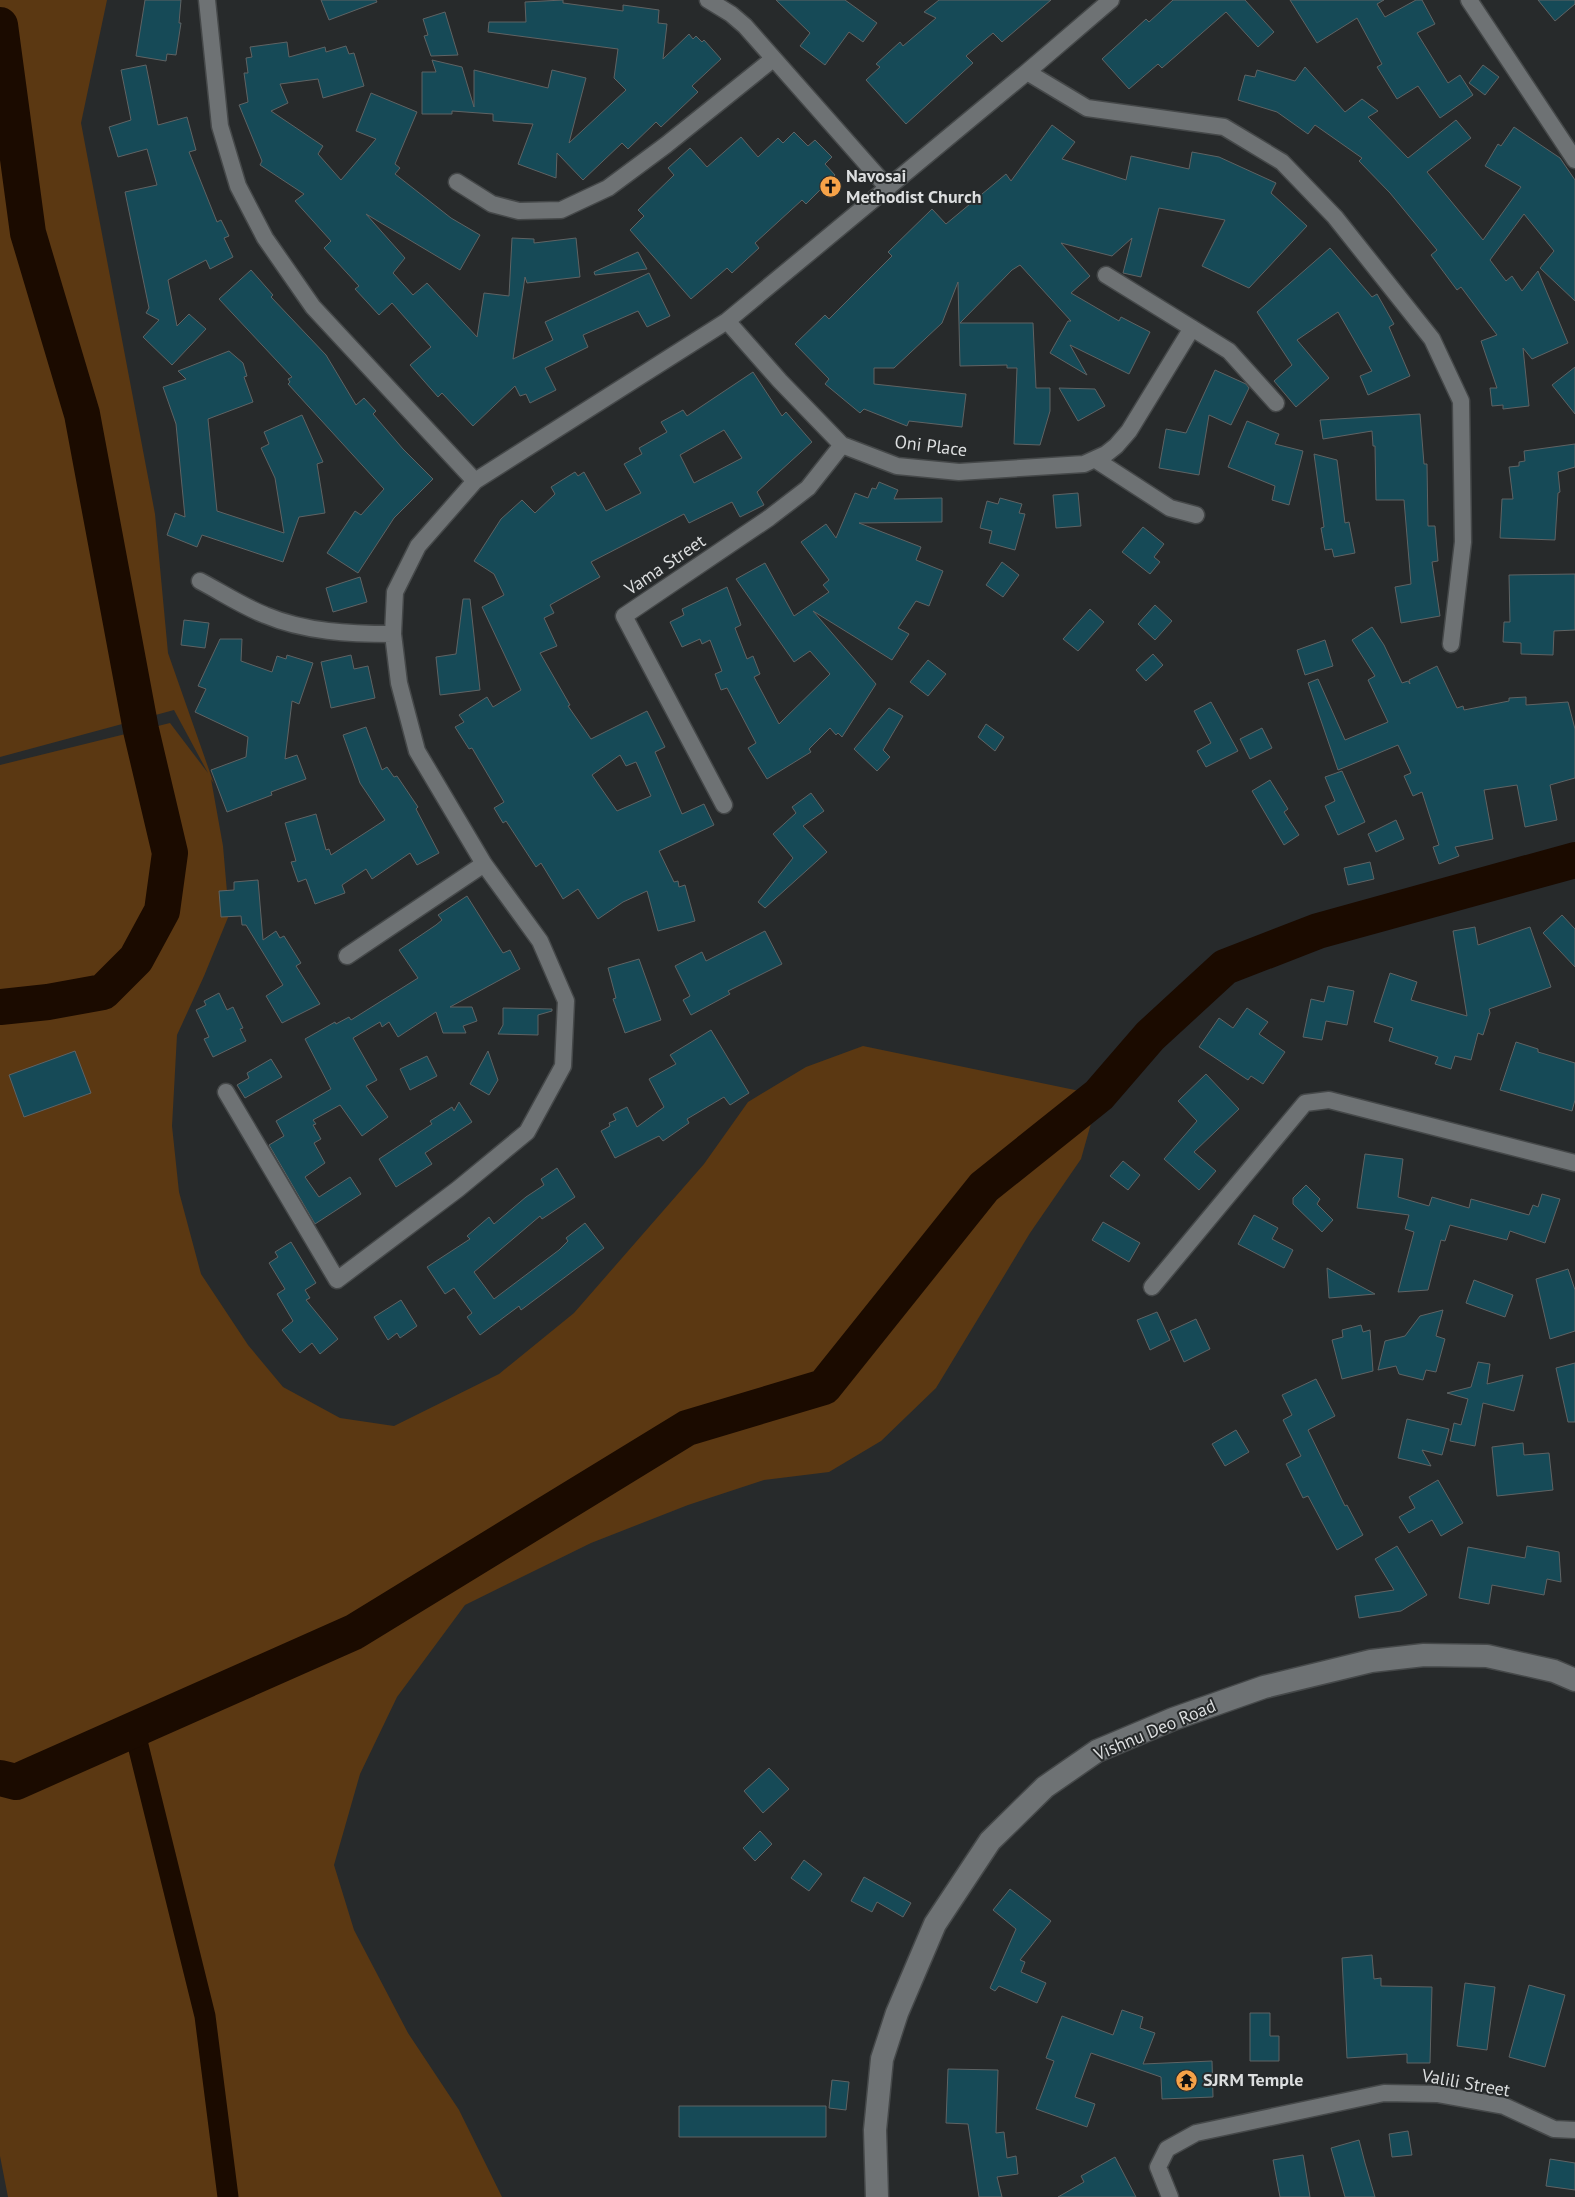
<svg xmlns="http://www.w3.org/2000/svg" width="1575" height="2197" font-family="'PT Sans',sans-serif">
	<rect width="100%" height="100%" fill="#272a2b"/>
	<path fill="#5b3812" d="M0,0h107l-26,123 74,391 13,139 46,131 -3,-5 12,67 6,69 -25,61 -27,59 -5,91 7,66 22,82 47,71 35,42 57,31 54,8 105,-52 75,-61 130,-149 44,-62 58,-35 57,-21 236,49 -18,64 -51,74 -94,155 -55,53 -52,31 -65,8 -76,25 -97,38 -126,62 -68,92 -37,77 -26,91 20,65 54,103 51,77 43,87h-494l-8,-41v-1391l170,-42 38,50 -34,-63 -174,47z"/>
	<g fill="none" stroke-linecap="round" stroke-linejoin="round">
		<path stroke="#1b0b00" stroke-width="21" d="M134,1729l71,287 23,181"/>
		<path stroke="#1b0b00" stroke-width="36" d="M0,25l28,208 54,181 59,316 29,123 -8,58 -26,48 -33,33 -55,10 -48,5
			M0,1778l16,4 338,-150 333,-204 137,-41 160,-200 115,-92 51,-59 75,-69 93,-36 257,-71"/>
	</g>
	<path fill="#164a57" stroke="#5f6364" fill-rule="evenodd" d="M145,0h36l-2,23h2l-5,32 -9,-1 -1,7 -30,-5z
		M321,0h55l1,2 -48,18z
		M563,0v3l60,8v-6l36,5 -1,13 9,1 -4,35 26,-25 4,5 3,-3 6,6 2,-2 17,19 -29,27 6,6 -37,35 -5,-5 -28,27 -6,-6 -39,37 -26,-27 -1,25 -38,-14 15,-40 -40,-3v-7l-41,-3v3h-30v-42h14l-4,-12 30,7 12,40v-37l74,18 4,-18 34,8 -17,65 57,-53 -12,-12 4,-29 -130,-17 1,-10h37l-1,-20z
		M776,0h69l32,23 -14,19 -14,-10 -24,33 -25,-19 10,-13z
		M939,0h112l-49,42 -9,-9 -27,23 7,7 -67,61 -40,-44 14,-13 -4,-3 24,-22 3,4 33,-28 -12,-6z
		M1173,0h72l29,32 -16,15 -32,-35 -64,56 -4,-4 -29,25 -27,-30 44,-40 3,3z
		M1290,0h94l-7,4 8,13 31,-17h6l13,24 -18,9 31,50 12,-8 13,20 -33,23 -22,-32 -21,13 -20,-32 5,-3 -25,-46 -40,25z
		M1538,0h37v4l-20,17z
		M445,12l13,43 -27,1 -7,-20 4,-1 -5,-16z
		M287,42l2,15 36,-10 1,5 20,-6 3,8 5,-1 10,33 -41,12 -5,-19 -38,5 8,19 -17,8 52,35 -5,8 23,26 35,-41 -20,-8 15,-38 46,19 -22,52 5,4 -5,6 56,44 29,17 -20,35 -94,-56 39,44 -12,15 20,22 14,-12 50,54 7,-44 25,3 3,-58 22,1v4l42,-5 4,39 -53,6 -2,-6 -12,82 40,-19 -8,-18 104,-49 21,43 -23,11 -9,-16 -55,24 5,12 -43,21 11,22 -26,13 -4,-9 -6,2 -5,-10 -42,40 -31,-33 -4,4 -28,-32 21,-18 -39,-44 -13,12 -24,-26 4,-3 -35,-38 7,-7 -36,-40 9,-7 -44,-29 2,-4 -23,-56 9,-3 -4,-29h4l-2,-15 6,-1 -2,-10z
		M146,65l12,60 29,-8 9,33 -7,2 28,70 4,-2 8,16 -5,2 9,19 -23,12 -4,-9 -38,20 9,46 12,-12 17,15 -34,36 -29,-28 16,-17 -13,-7 3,-5 -24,-116 32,-7 -10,-36 -29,8 -9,-30 22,-7 -10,-50z
		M1483,65l16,12 -14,18 -16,-12z
		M1305,67l40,45 17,-13 16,12 -10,6 40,41 48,-38 15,18 -44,34 56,68 38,-53 -36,-21 13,-22 3,2 13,-19 46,31 15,22v121l-35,-33 14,-17 -30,-37 -34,46 16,21 6,-5 10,15 16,-20 30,72 -36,16 -9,-11 6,58 -26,3v-4l-11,1 -2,-18h7l-16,-47 16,-6 -36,-48 -4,3 -26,-35 6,-5 -47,-57 -31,-32 3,-3 -47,-33 -7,9 -31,-22 -39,-12 7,-25 10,2 2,-7 38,11z
		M1052,125l23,17 -13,17 64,21 5,-24 58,13 3,-17 27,5 57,26 -5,10 36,33 -58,62 -47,-22 23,-46 -66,-12 -18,69 -18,-4 9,-35 -20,18 -51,-13 29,33 -19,17 48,28 2,-4 29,15 -21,42 -59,-29 17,30 -37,-22 18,-32h3l-51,-56 -8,5 -52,53h73l3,65h14v23l-10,34 -26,-1 3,-76h-10v-3l-47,1 -2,-84 -16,41 -48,45h-20v16l92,10 -4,33 -53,-6 -2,5 -43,-17 -4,4 -35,-29 4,-5 -34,-35 30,-29 4,4 63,-63 -4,-4 44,-43 14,15 60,-50 5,7z
		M794,132l14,14 7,-6 17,17 -7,7 10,11 -29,29 -4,-4 -47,43 4,5 -27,25 -5,-5 -36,31 -61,-69 14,-14 -6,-6 36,-35 -6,-7 22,-20 17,19 34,-30 17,20 20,-19 5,5z
		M1330,248l42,49 5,-3 17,30 -5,3 21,49 -42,19 -8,-19 12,-5 -34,-59 -41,28 32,38 -33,29 -22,-26 18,-16 -35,-53z
		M638,252l9,17 -52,6 -1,-3z
		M251,270l22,25 -2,2 55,58 30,50 8,-7 12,13 -3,3 30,35 30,30 -39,39 -36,55 -31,-20 28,-42 6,4 23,-26 -96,-105 2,-2 -2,-3 4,-2 -73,-78z
		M229,351l14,12 4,13 -3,1 9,25 -45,17 9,92 67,22 -9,-55 -14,-30 8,-4 -5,-12 38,-17 21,47 -6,2 8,49 -26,4 -16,45 -81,-27 -5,12 -30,-12 8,-22 10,4 -9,-93 -13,-37 23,-8 -8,-8z
		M1575,367v47l-23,-29z
		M1215,370l31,14 3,4 -18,37 -22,-10 -10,60 -40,-7 7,-39 20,4z
		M753,372l29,44 4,-4 26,30 -55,50 7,13 -24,12 -8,-15 -43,21 -5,-9 -93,48 9,15 -50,28 4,8 -10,5 13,28 -17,7 30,52 -2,1 23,33 56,-28 18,36 -10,5 27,62 22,-10 10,21 -55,26 15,31 4,-1 1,6 6,-2 10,36 -37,10 -11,-40 -24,11 -25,17 -20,-30 -15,10 -22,-36 -5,4 -30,-46 -3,2 -9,-15 10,-6 -32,-54 -3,1 -14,-22 9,-5 -5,-7 28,-18 6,10 28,-17 -39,-83 22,-12 -10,-21 -20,-13 27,-42 21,-19 13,13 20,-19 -4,-7 24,-15 3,4 6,-4 22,39 35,-18 -17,-29 18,-10 -3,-6 28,-16 -6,-10 22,-12 4,6zM724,430l18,28 -48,25 -14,-28zM620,755l6,11 10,-4 15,34 -34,15 -25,-36z
		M1059,388l36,1 10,17 -27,15z
		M1420,414l4,50h3l1,62h7l3,35 -6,1 8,54 -39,7 -6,-36 16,-3 -7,-84h-28l-1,-54h-2l-1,-15 -49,8 -3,-19z
		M1247,421l32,13 -4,10 28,7 -14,54 -17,-5 3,-14 -47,-19z
		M1575,444v23l-17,5 2,20 -2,1 -3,47 -55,-2 2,-39h11l-4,-32 10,-1v-4l6,-1 -1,-10z
		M1314,454l23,6 8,63 4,-1 6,31 -21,4 -2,-8 -7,1 -4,-22 3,-1z
		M879,482l19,8 -4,9 48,-1v24l-83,1 62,24 -5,13 27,11 -14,35 -13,-5 -18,27 11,6 -17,26 -79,-49 63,73 -34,53 -4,-4 -2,2 -6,-7 -21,21 2,3 -44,27 -19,-31 8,-5 -29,-55 -6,2 -6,-16 7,-3 -12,-31 -8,4 -2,-5 -18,8 -12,-25 14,-7 -2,-6 45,-22 14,38 -6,3 12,31 6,-3 7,18 -6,3 25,47 51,-50 -20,-23 -16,11 -58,-83 29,-16 29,53 35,-24 -6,-7 6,-5 -28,-38 25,-18 10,14 19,-45 13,5 4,-10 4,1z
		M1078,493l3,33 -25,2 -3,-33z
		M1000,498l22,6 -3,9 6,1 -10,36 -26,-7 3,-12 -12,-3 7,-27 11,3z
		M1143,527l21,17 -10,13 6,5 -10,12 -28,-22z
		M1002,562l17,13 -16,22 -17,-12z
		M1575,574v56l-21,1 -1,24 -32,-1v-11l-18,-1 1,-20h6l-1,-47z
		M360,577l7,25 -34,10 -7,-24z
		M463,599h7l10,91 -40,5 -4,-38 20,-3z
		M1155,605l17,16 -17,19 -17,-16z
		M1090,609l14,13 -26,29 -15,-12z
		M184,620l25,3 -4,25 -24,-3z
		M1372,627l12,18 18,38 6,-2 2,3 -1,-4 28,-14 20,42 6,-2 1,4 45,-9v-3l17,-1v8l42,-3 7,27v49l-25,7 7,35 -32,7 -8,-42 -33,5 9,49 -38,8 4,9 -20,8 -6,-17 6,-2 -17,-53 -9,4 -9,-20 7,-3 -13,-28 -60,25 -30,-87 10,-4 27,61 43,-18 -20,-42 7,-4 -23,-36z
		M220,639h22l-1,22 31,11 5,-16 9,3 1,-4 26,8 -14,41 -7,-3 -7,58 12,-4 9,24 -35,13 1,3 -45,17 -16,-42 35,-13 2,-20 -53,-25 11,-23 -8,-3z
		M1325,640l8,26 -28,9 -8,-25z
		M1153,654l10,11 -17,16 -10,-11z
		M351,655l3,14 14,-3 7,32 -44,10 -10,-46z
		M928,660l18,14 -18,22 -18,-14z
		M1211,702l27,49 -32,16 -9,-16 14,-8 -17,-32z
		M889,708l14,8 -20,34 7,7 -13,14 -23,-22z
		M986,724l18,13 -9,14 -17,-14z
		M366,727l16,43 5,-3 7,10 3,-1 21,31 -2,2 23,44 -22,12 -7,-12 -38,26 -6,-10 -24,16 3,8 -30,11 -9,-25 -8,3 -7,-20 5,-1 -11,-38 31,-9 10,36 3,-1 2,6 54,-35 -25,-37 -17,-48z
		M1262,728l10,20 -22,11 -10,-20z
		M1342,771l23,51 -27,13 -13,-29 10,-5 -10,-24z
		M1270,780l18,29 -4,3 15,23 -15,10 -32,-54z
		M811,793l13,18 -21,15 24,26 -62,56 -7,-6 35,-44 -20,-24 23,-21 -4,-6z
		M1396,820l8,19 -28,13 -8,-18z
		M1370,862l4,17 -26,6 -4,-17z
		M258,880l5,60 13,-9 4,7 4,-2 17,27 -5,3 24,38 -38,19 -16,-27 17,-11 -37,-60h-4l-1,-9 -20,1 -2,-26 15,-1v-8z
		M467,896l36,57 7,-3 10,19 -70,38h22l5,14 -14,5 3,7h-23l-7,-21 -38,25 -9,-15 -7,5 -2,-5 -27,16 24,42 -11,6 22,31 -26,19 -22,-31 -27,15 3,4 -3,1 8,14 -7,4 11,20 -20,14 14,20 31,-20 11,17 -46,30 -46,-79 15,-9 -8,-15 55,-32 -26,-50 30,-17 1,2 13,-7 2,3 67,-42 -19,-28 37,-25 6,-5 -4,-5z
		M1562,915l13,14v38l-32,-34z
		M1475,927l3,18 52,-18 21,60 -62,22 1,4 -7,22 -5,-2 -7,27 -16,-4 -4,13 -16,-5 3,-7 -49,-16 4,-13 -19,-6 16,-49 27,9 -6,18 56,16 -14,-85z
		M765,931l17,33 -54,27 2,3 -39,21 -8,-15 7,-4 -15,-30 27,-14 4,9z
		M639,959l22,61 -36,13 -12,-34 3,-1 -8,-30z
		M1328,986l26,5 -7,34 -21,-4 -4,19 -19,-3 8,-38 13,3z
		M219,993l8,17 6,-3 10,21 -3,1 6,12 -33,16 -9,-18 5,-2 -13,-27 10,-5 -2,-4z
		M503,1008l49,1v2l-14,4v20l-40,-1 5,-9z
		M1247,1008l21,14 -9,12 26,18 -22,32 -12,-8 -3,4 -49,-33 20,-29 14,10z
		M711,1030l38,63 -19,12 -6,-8 -37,22 2,4 -26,18 -4,-5 -44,22 -14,-27 9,-5 -1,-3 7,-3 -3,-6 14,-7 10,20 27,-20 -15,-28 27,-15 -6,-9z
		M1516,1042l22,7v3l37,11v37l-3,11 -72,-21z
		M75,1051l16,42 -67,24 -15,-42z
		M488,1051l10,29 -9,15 -19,-11z
		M427,1056l10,20 -27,14 -10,-21z
		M271,1059l11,18 -37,21 -8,-13 12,-7 -2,-5z
		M1206,1074l33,35 -45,43 22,19 -17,19 -35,-31 33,-38 -19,-20z
		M459,1102l13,20 -47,31 7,11 -36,23 -17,-28 53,-35 -2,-3 22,-14 2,4z
		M1365,1154l38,5 -5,38 31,9 3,-9 37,11 2,-9 58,16 4,-10 5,2 4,-13 18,5 -15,44 -35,-12 -3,9 -57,-15 -5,16 -4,-1 -13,50 -30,2 16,-60 -9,-3 4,-14 -52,-7z
		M1123,1161l17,14 -12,15 -18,-14z
		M557,1168l18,29 -33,22 -2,-3 -66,56 20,27 65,-49 9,-9 -2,-3 19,-15 19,25 -83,62 -2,-4 -39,29 -13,-18 5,-4 -18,-25 -9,6 -18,-27 43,-28 -3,-3 22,-19 5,7 32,-27 18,-12 -3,-6z
		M1306,1185l14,14 -3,5 16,16 -11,12 -29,-28v-6z
		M1254,1215l24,13 -6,11 21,11 -9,18 -46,-24z
		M1103,1222l37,21 -11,19 -37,-22z
		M291,1242l25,41 -11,7 5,8 -4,2 32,39 -18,15 -8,-11 -12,10 -18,-23 11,-9 -16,-27 8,-5 -16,-26 9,-6 -3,-5z
		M1327,1268l48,26 -46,4z
		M1568,1269l7,21v41l-25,8 -14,-60z
		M1474,1280l39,15 -8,22 -39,-14z
		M401,1300l16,26 -17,12 -3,-5 -9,7 -14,-23z
		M1443,1310l-7,26 9,3 -9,33 -10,-2 -3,10 -24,-6 -3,-8 -18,4 7,-29 20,-5 15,-20z
		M1157,1312l13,28 -20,10 -13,-30z
		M1196,1319l14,30 -26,13 -14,-31z
		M1361,1325l2,7 7,-2 3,41 -31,8 -10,-39 11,-3 -1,-7z
		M1478,1362l12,2 -3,20 36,-9 -9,36 -31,-8 -8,43 -25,-5 4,-18 7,2 7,-26 -21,-6 24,-6z
		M1575,1363v59h-7l-12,-54z
		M1316,1379l19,37 -27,14 37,76 2,-1 16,30 -26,15 -29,-54 -5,2 -17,-34 15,-8 -18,-36 9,-5 -10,-20z
		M1407,1419l42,10 -7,26 -20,-5 9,16 -33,-8z
		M1236,1430l13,22 -24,14 -13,-22z
		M1523,1443l1,12 25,-2 4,37 -56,6 -5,-49z
		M1438,1480l25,43 -22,13 -9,-16 -23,13 -10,-16 16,-9 -6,-11z
		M1397,1546l30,49 -26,16 -42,7 -4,-22 39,-6 -19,-31z
		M1527,1546l32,6 2,30 -14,-3 -3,16 -52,-10 -3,19 -30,-6 9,-51 57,11z
		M769,1768l20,21 -26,24 -19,-22z
		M760,1831l12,13 -17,17 -12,-13z
		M804,1860l18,14 -13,17 -18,-13z
		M864,1877l47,26 -8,14 -26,-15 -5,10 -21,-11z
		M1010,1889l41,32 -31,39 5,2 -4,10 25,11 -9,20 -38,-17 -4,5 -5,-3 26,-59 -23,-19z
		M1372,1955l2,24 7,-1v8l51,1 -2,76h-23v-9l-60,4 -5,-100z
		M1465,1983l30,4 -8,63 -30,-4z
		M1529,1985l36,10 -20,72 -36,-10z
		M1122,2010l21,7 -3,11 15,5 -12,31 69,-3 1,36 -51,2 -1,-22 -70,-24 -16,44 20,7 -8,23 -51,-18 18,-48 -8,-3 16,-42 51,19z
		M1250,2013h20v23h9v25h-29z
		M948,2069l50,1 -2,63 8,-1 3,26 9,-2 2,18 -21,3 5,20h-23l-11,-73 -22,-1z
		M832,2080l17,2 -3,28 -17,-2z
		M679,2106h147v31h-147z
		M1408,2131l4,24 -20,2 -3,-23z
		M1359,2140l6,23 10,34h-30l-14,-49z
		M1303,2155l7,42h-30l-7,-37z
		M1115,2157l21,40h-78l26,-15 -3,-6z
		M1550,2159l25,4v27l-29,-4z"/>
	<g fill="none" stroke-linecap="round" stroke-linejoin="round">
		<defs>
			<path id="street" d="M207,0l13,126 18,60 27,52 48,69 162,174
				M708,0l23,14 14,12 143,162
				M1469,0l106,160
				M1027,72l60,36 137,19 58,35 53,55 97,122 29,62 2,141 -12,102
				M457,182l35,22 27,7 42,-1 47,-22 58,-43 107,-86
				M1106,275l123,76 47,52
				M727,321l53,60 62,64 55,21 62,6 125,-8 22,-10 10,-8 13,-15 63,-103
				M1096,460l74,48 26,7
				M200,581c21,11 42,25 65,34 40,17 85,19 128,19
				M724,805l-100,-189 145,-98 39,-30 34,-43
				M347,956l137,-92
				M226,1092l111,188 121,-91 69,-57 36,-66 3,-65 -26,-60 -56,-77 -67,-113 -18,-68 -6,-49 2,-42 23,-46 57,-65 252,-160 300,-249 84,-72
				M1152,1287l153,-184 24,-3 246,63
				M1170,2197l-12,-30 9,-18 29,-16 188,-40 53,1 67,12 50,23 21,1"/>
			<path id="secondary" d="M877,2197l-2,-67 7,-71 15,-46 38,-89 55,-83 55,-54 52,-36 76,-32 91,-32 107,-26 53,-6 63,1 67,15 21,9"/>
		</defs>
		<use href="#street" stroke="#454849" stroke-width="19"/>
		<use href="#secondary" stroke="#454849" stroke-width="25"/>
		<use href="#street" stroke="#6e7274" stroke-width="16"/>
		<use href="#secondary" stroke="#6e7274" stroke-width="22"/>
	</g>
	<defs>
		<symbol id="church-disc" viewBox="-11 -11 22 22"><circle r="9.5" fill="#f6a248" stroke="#272a2b"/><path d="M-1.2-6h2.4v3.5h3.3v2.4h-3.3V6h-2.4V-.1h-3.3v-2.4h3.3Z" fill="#111"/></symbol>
		<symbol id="temple-disc" viewBox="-11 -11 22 22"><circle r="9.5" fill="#f6a248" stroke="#272a2b"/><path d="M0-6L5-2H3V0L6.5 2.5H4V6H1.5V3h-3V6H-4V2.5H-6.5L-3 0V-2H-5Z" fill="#111"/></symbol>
	</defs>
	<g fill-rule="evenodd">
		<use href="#church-disc" x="818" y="174" width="25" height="25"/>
		<use href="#temple-disc" x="1174" y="2068" width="25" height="25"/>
	</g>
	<g text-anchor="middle" stroke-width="4" stroke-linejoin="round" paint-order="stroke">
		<g font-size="18" font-weight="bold" fill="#dcdedf" stroke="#272a2b" text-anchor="start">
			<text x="846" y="182">Navosai<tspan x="846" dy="21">Methodist Church</tspan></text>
			<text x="1203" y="2086">SJRM Temple</text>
		</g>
		<g font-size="18" fill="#dcdedf" stroke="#272a2b">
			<text transform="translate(931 446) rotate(7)" y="6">Oni Place</text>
			<text transform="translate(665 565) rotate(-34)" y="6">Vama Street</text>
			<text transform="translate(1155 1730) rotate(-23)" y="6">Vishnu Deo Road</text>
			<text transform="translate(1466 2083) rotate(10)" y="6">Valili Street</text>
		</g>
	</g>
</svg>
